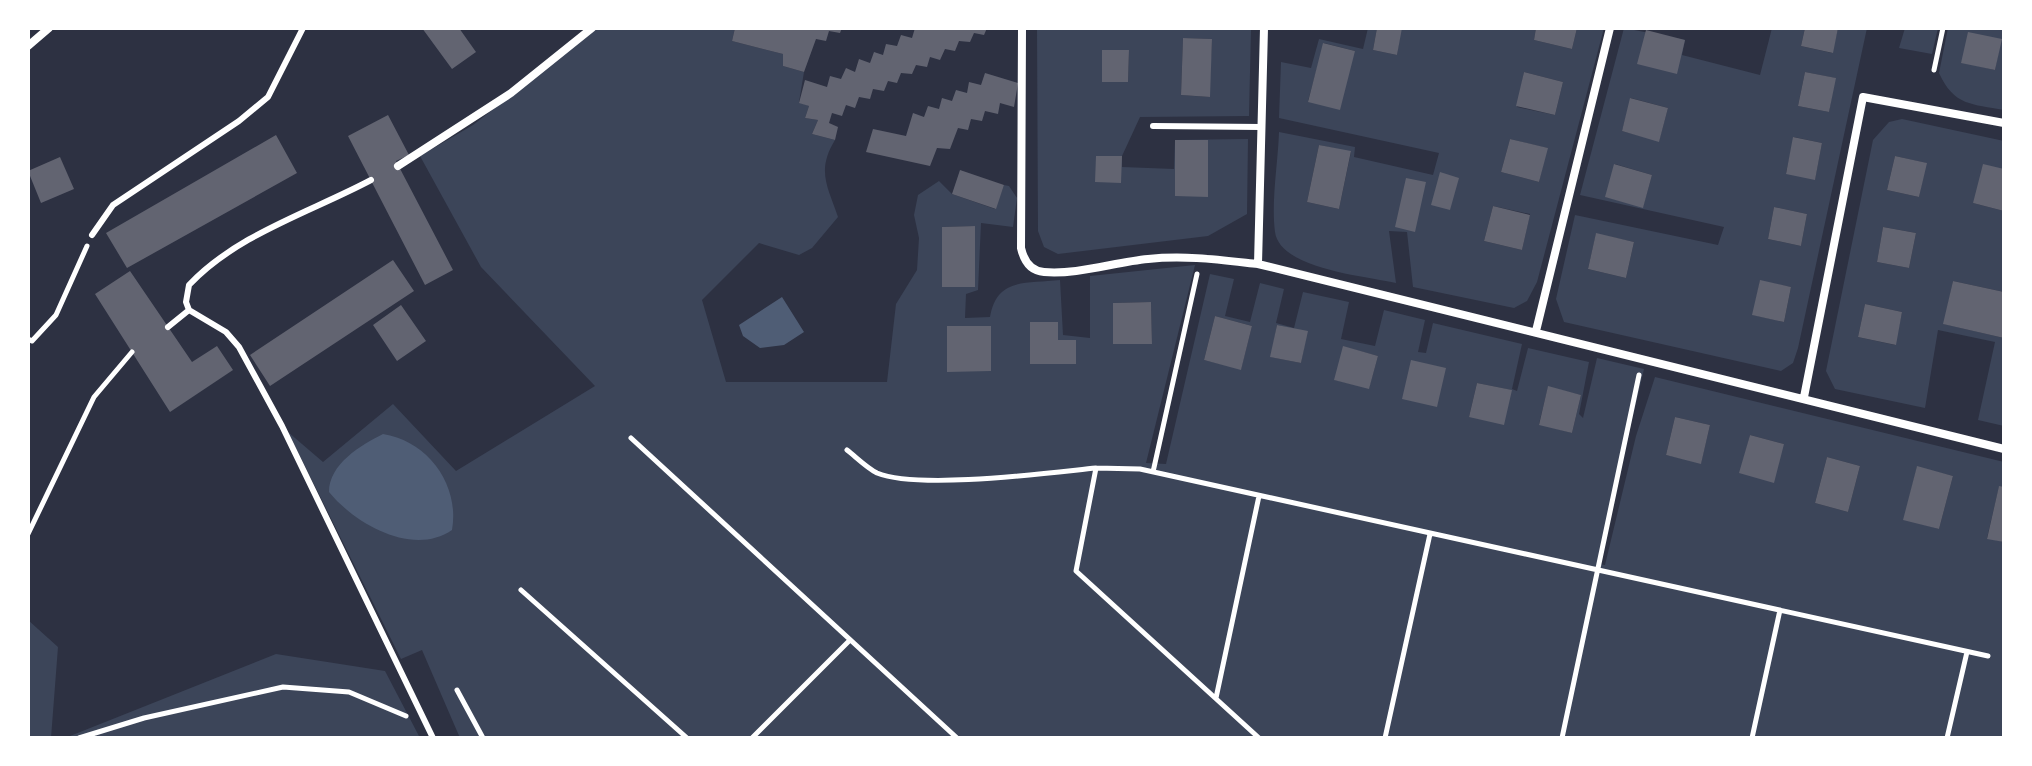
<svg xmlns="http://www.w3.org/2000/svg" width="2032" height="766" font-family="'Open Sans',sans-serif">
	<rect width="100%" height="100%" fill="#2d3142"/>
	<path fill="#3c4559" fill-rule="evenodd" d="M598,28h137l-3,13 51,13v12l21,6 -5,30 10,4 -4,12 13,2 -6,14 23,6c-19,31 -7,47 3,77l-26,31 -13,7 -40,-12 -57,57 24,82h161l9,-78 21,-34 2,-32 -5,-23 4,-20 21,-14 13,13 43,15 9,-24 5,1 8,12 -4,29 -32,-4 -3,67 -12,4 -1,24 25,-1c7,-40 36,-33 70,-37l3,55 27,3v-62l105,-11 -49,198 20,1 44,-190 24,5 -9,37 25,6 10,-39 24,6 -8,34 18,5 9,-36 46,10 -8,37 34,7 9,-36 41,10 -7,32 8,1 7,-30 89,21 -10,45 5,2 11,-43 61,14 -10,52 4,4 14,-60 47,11 -46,195 7,1 31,-129 19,-59 349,85v25h-5l-12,51 17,4v196h-1544l-38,-88 -21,9 -113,-227 35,30 70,-58 63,67 139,-85 -114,-119 -61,-111 53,-31zM975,226v60l-33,1v-60zM1151,302l1,41 -39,1v-41zM1215,316l37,10 -11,43 -37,-9zM1030,322h28v18h18v24h-46zM1277,325l30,7 -6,31 -30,-6zM1344,347l34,9 -9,32 -34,-8zM1477,383l34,7 -42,27zM1548,387l33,8 -9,38 -33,-9zM1675,417l35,8 -9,38 -35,-8zM1750,435l34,9 -44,29zM1827,457l33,9 -12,46 -33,-9zM1917,467l36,9 -14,53 -35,-10z
		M1037,28h214l-2,88 -109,1 -18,39v11l52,2 1,-29 73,-1 -1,75 -39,22 -150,18 -14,-7 -6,-16zM1183,38l29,1 -3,58 -28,-2zM1102,50h27l-1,32 -26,-1z
		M1368,28h9l-4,22 24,5 4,-27h135l-2,12 38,9 5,-21h27l-67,254 -10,19 -13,7 -101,-21 -6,-55 -18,-1 7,52c-31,-7 -116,-14 -121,-51 -4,-31 3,-69 4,-100l76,15 -1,10 79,18 6,-22 -160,-35 2,-56 30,6 8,-29 44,10zM1324,43l31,8 -47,50zM1524,72l39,10 -8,33 -38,-8zM1510,139l37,9 -8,34 -38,-10zM1319,145l32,7 -12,57 -32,-7zM1493,206l37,8 -8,36 -38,-9z
		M1624,28l61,12 -3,15 78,20 12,-47h33l-4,18 31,7 6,-25h29l-69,320 -5,15 -12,8 -217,-49 -8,-23 19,-84 143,30 6,-18 -144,-32zM1805,72l30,6 -6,34 -31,-6zM1631,98l37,10 -9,33 -37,-10zM1794,137l28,6 -7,36 -29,-6zM1615,164l37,11 -9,32 -37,-10zM1774,207l33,7 -6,32 -33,-7zM1596,234l38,8 -8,36 -38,-9zM1760,281l31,6 -7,35 -31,-7z
		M1905,28h33l-6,26 -33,-6z
		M1948,28h56v82c-32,-6 -50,-4 -65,-37zM2001,39l-6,31 -34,-8z
		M1902,119l102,22v28l-31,34 31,8v81l-51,-11 -9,43 60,14v88l-26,-6 17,-78 -57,-12 -13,78 -90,-19 -9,-18 47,-231 16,-18zM1895,156l31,7 -7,34 -32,-7zM1883,227l33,6 -7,35 -32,-6zM1865,304l37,8 -7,33 -37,-8z
		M28,620l30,27 -7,91h-23z
		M276,654l109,17 35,67h-355z"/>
	<path fill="#4f5d75" d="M782,297l22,35 -20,13 -24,3 -17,-12 -4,-11z
		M383,434c45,7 77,51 69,96 -39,27 -97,-6 -123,-38 0,-28 32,-47 54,-58z"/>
	<path fill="#626471" d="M422,28h37l17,24 -24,17z
		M735,28h107l-2,5 -11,-2 -3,10 -10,-2 -12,33 -21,-6v-12l-51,-13z
		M915,28h72l-3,7 -10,-2 -4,9 -11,-1 -4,10 -10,-2 -5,11 -10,-3 -3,10 -11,-2 -4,9 -11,-1 -4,10 -9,-2 -4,10 -11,-2 -3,10 -11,-2 -4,11 -9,-3 -4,11 -10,-3 -3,10 9,4 -3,13 -23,-6 6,-14 -13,-2 4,-12 -10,-3 6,-23 22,7 3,-11 11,3 5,-11 9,4 4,-13 11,4 4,-11 9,3 3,-11 11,2 4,-11 11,3z
		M1377,28h25l-5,27 -24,-5z
		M1536,28h41l-5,21 -38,-9z
		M1805,28h33l-5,25 -32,-7z
		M1646,30l39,10 -8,34 -40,-10z
		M1968,32l34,7 -7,31 -34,-7z
		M1183,38l29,1 -2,58 -29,-2z
		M1323,43l32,8 -15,59 -32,-8z
		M1102,50h27l-1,32h-26z
		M1524,72l39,10 -8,33 -39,-9z
		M1805,72l31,6 -7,34 -31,-6z
		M985,73l33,10 -4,24 -14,-4 -2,11 -13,-3 -3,10 -11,-2 -3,11 -10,-2 -8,21 -13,-1 -7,18 -64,-14 7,-23 33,7 7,-23 11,4 4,-11 11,3 3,-11 10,3 4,-11 11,3 2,-11 12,3z
		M1630,98l38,10 -9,34 -37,-11z
		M388,115l21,40 -13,6 57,109 -28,15 -77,-149z
		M276,135l21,38 -170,95 -21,-35z
		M1793,137l29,6 -7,37 -29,-6z
		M1510,139l38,9 -9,34 -38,-10z
		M1175,140h33v57l-33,-1z
		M1319,145l32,6 -12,58 -32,-7z
		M1096,156h26l-1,27 -26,-1z
		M1895,156l32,7 -8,34 -32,-7z
		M60,157l14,32 -33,14 -13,-32z
		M1614,164l38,11 -9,33 -38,-11z
		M1983,164l21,5v42l-31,-8z
		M960,170l44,15 -8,24 -44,-15z
		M1440,172l19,6 -9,32 -19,-5z
		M1406,178l20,4 -11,50 -20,-5z
		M1493,206l37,9 -8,35 -38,-9z
		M1774,207l33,7 -6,32 -33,-7z
		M975,226v61h-33v-60z
		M1883,227l33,6 -7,35 -32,-6z
		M1596,233l38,9 -8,36 -38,-9z
		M393,260l21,31 -144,95 -20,-31z
		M130,271l62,91 25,-16 16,24 -63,42 -75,-118z
		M1760,280l31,7 -7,35 -32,-7z
		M1953,281l51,11v46l-61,-14z
		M1151,302l1,42h-39v-41z
		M1865,304l37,8 -6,33 -38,-8z
		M401,305l25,36 -29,20 -24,-36z
		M1215,316l37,10 -11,44 -37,-10z
		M1030,322h28v18h18v24h-46z
		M1277,325l31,6 -7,32 -31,-6z
		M947,326h44v45l-44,1z
		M1343,346l35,10 -9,33 -35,-9z
		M1411,360l35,8 -9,39 -35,-8z
		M1477,383l35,7 -8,35 -35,-8z
		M1548,386l33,9 -9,38 -33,-8z
		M1675,417l35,8 -9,39 -35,-9z
		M1750,435l34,9 -10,39 -35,-10z
		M1827,457l33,9 -12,46 -33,-9z
		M1917,466l36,10 -14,53 -36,-9z
		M1999,486l5,1v55l-17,-3z"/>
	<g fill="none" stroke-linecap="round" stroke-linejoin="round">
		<path stroke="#fff" stroke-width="5" d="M1934,70l9,-42
			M28,339l4,2 24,-26 31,-69
			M631,438l326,300
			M847,450c9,7 20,18 30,23 42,17 170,0 219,-5
			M1153,472l44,-198
			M28,534l66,-137 38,-45
			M521,590l166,148
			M457,690l26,48
			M1216,698l43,-202
			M79,738l65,-20 139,-31 66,5 57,24
			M752,738l98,-98
			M1259,738l-183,-167 20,-103 44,1 848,187
			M1385,738l45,-204
			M1562,738l77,-363
			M1752,738l28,-128
			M1947,738l20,-86"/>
		<path stroke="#fff" stroke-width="6" d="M1153,126l108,1
			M92,235l21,-30 126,-84 29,-24 35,-69
			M189,310l37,22 13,15 43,79 151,312
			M168,327l21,-17 -3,-8 3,-17c48,-51 122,-73 182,-105"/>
		<path stroke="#fff" stroke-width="8" d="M1022,28l-1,220c3,13 9,23 23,24 33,3 71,-10 104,-13 37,-4 73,1 110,5l746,185
			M28,46l21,-18
			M398,166l113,-73 81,-65
			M1258,264l6,-236
			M1536,331l74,-303
			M1804,397l59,-300 141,26"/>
	</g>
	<rect width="2032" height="766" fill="none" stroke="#ffffff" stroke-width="60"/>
</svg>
